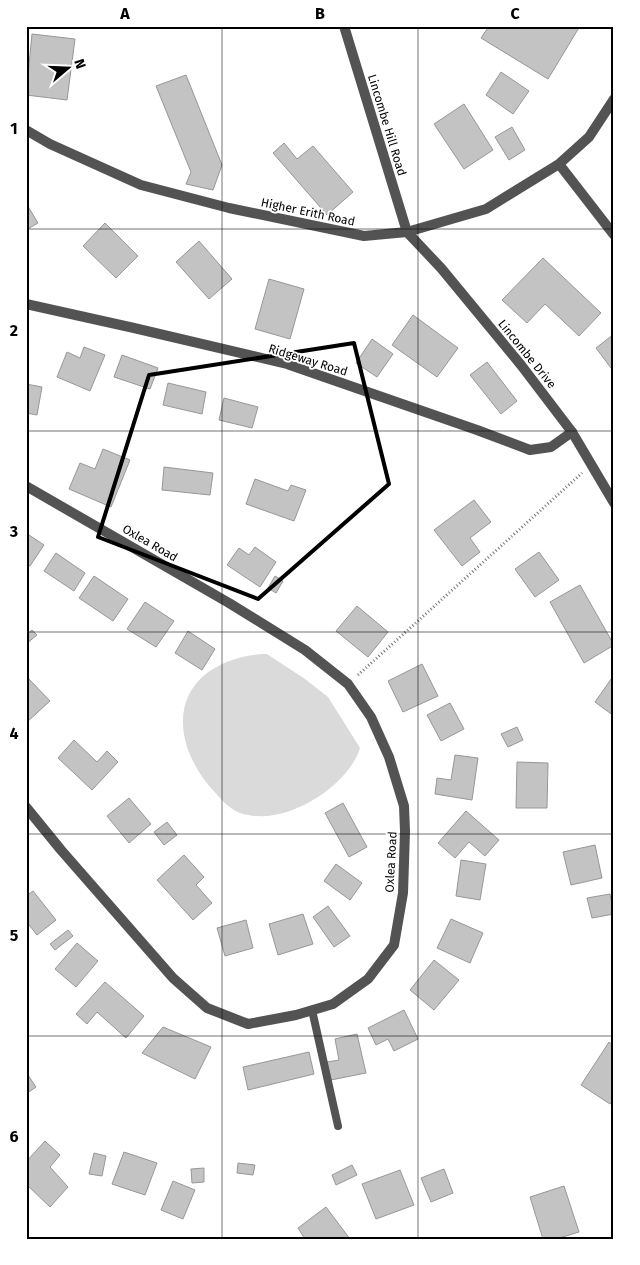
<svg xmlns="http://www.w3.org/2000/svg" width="640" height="1265" font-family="'Fira Sans',sans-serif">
	<rect width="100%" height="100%" fill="#fff"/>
	<path fill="#dadada" d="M261,654h6l38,25 23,18 32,51c-6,21 -29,42 -47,52 -22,13 -48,21 -73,13 -11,-4 -20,-15 -28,-24 -12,-13 -19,-26 -25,-42 -17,-56 22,-88 74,-93z"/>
	<path fill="#c3c3c3" stroke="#979797" d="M489,26h91l-32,53 -67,-41z
		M32,34l43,5 -8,61 -41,-5z
		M501,72l28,19 -16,23 -27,-19z
		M186,75l36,90 -9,25 -27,-6 5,-12 -35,-86z
		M464,104l29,46 -29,19 -30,-45z
		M512,127l13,23 -16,10 -14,-23z
		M284,143l13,16 16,-13 40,46 -26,23 -54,-62z
		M26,203l12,20 -12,7z
		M105,223l33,33 -22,22 -33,-32z
		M199,241l33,38 -23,20 -33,-37z
		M543,258l58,55 -22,23 -34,-32 -18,19 -25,-23z
		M269,279l35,10 -14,50 -35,-10z
		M413,315l45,33 -21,29 -45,-32z
		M614,334v38l-18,-24z
		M372,339l21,15 -16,23 -21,-14z
		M84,347l21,8 -15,36 -33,-14 10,-25 13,6z
		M122,355l36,13 -8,21 -36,-12z
		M487,362l30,39 -16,13 -31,-39z
		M168,383l38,9 -4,22 -39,-9z
		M26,384l16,3 -5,28 -11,-2z
		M224,398l34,9 -6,21 -33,-8z
		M103,449l27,11 -19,47 -42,-18 11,-26 15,6z
		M164,467l49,6 -3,22 -48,-5z
		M255,479l33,12 3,-6 15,5 -12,31 -48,-17z
		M474,500l17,22 -21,16 10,14 -18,14 -28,-36z
		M26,533l18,12 -14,21 -4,-2z
		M255,547l21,15 -16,25 -33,-22 12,-17 10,7z
		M539,552l20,28 -24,17 -20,-28z
		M56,553l29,20 -11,18 -30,-20z
		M94,576l34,23 -15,22 -34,-23z
		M275,576l8,5 -7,12 -8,-5z
		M580,585l34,60 -30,18 -34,-61z
		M145,602l29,19 -18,26 -29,-18z
		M357,606l31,26 -20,25 -32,-26z
		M32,630l5,5 -11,9v-9z
		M188,631l27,18 -13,21 -27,-17z
		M422,664l16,32 -35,16 -15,-31z
		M614,675v41l-19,-14z
		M27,677l23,24 -24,22v-45z
		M450,703l14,26 -23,12 -14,-26z
		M517,727l6,13 -15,7 -7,-13z
		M74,740l23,22 10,-11 11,11 -26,28 -34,-32z
		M455,755l23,3 -6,42 -37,-6 2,-16 14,2z
		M517,762l31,1 -1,45h-31z
		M129,798l22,26 -22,19 -22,-27z
		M343,803l24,44 -18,10 -24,-44z
		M466,811l33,29 -14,16 -16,-14 -14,16 -17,-15z
		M167,822l10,13 -13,10 -10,-13z
		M595,845l7,33 -31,7 -8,-33z
		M184,855l20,22 -8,8 16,18 -19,17 -36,-40z
		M461,860l25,4 -6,36 -24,-4z
		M336,864l26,19 -12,17 -26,-19z
		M33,891l23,29 -19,15 -11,-14v-25z
		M610,894l4,20 -22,4 -5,-20z
		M328,906l22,30 -16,11 -21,-30z
		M303,914l10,30 -35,11 -9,-31z
		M451,919l32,14 -13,30 -33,-15z
		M246,920l7,28 -28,8 -8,-28z
		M68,930l5,6 -18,14 -5,-6z
		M77,943l21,18 -22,26 -21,-18z
		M434,960l25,20 -25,30 -24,-20z
		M105,982l39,34 -18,22 -29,-26 -10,12 -11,-10z
		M404,1010l14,29 -24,12 -6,-12 -12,6 -8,-17z
		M163,1027l48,20 -16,32 -53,-26z
		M357,1034l9,39 -35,7 -4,-18 12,-2 -4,-21z
		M609,1042l5,4v52l-4,6 -29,-19z
		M309,1052l5,22 -66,16 -5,-23z
		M26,1072l10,15 -10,7z
		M45,1141l15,14 -10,12 18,20 -18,20 -24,-23v-22z
		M124,1152l33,11 -12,32 -33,-11z
		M94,1153l12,3 -4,20 -13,-2z
		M238,1163l17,2 -2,10 -16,-2z
		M352,1165l5,10 -21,10 -4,-10z
		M204,1168v14l-12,1 -1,-14z
		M444,1169l9,24 -22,9 -10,-24z
		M400,1170l14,35 -38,14 -14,-35z
		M173,1181l22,9 -12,29 -22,-9z
		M564,1186l15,46 -23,7h-13l-13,-42z
		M326,1207l24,32h-45l-7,-11z"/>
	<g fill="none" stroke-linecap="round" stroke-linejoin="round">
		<path stroke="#757575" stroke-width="3" stroke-dasharray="1 2.5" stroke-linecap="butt" d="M358,675l224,-202"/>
		<path stroke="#535353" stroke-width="8" d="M312,1010l26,116"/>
		<path stroke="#535353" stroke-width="10" d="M26,130l24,14 91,41 88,23 135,28 43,-4 79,-23 73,-45 30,-27 25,-38
			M559,164l55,71
			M26,304l108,24 153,36 190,66 53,20 21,-3 21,-15
			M26,486l203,117 76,47 43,34 23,33 18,40 15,49 1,25 -2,62 -9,52 -26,34 -35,25 -37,11 -48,9 -41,-16 -34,-30 -112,-128 -35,-43"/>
		<path stroke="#535353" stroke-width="10" d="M344,26l63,206 34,36 80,97 51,67 42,71"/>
	</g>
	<path fill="none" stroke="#000" stroke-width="4" stroke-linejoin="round" d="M354,343l35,141 -131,115 -160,-62 51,-162z"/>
	<path fill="none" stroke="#000" stroke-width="1" stroke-opacity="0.55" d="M222,26v1213M418,26v1213M26,229h588M26,431h588M26,632h588M26,834h588M26,1036h588"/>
	<g text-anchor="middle" stroke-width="4" stroke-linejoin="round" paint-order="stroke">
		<g font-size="12" fill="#000" stroke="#fff">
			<text transform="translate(387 125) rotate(73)" y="4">Lincombe Hill Road</text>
			<text transform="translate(308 212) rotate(12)" y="4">Higher Erith Road</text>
			<text transform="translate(527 354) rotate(51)" y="4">Lincombe Drive</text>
			<text transform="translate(308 360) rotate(17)" y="4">Ridgeway Road</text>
			<text transform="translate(150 543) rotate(30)" y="4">Oxlea Road</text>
			<text transform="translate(391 862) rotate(-87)" y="4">Oxlea Road</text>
		</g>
	</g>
	<rect width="640" height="1265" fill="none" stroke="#ffffff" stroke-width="55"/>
	<g transform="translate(68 68) rotate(71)" stroke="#ffffff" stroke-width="4" paint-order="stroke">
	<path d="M0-4L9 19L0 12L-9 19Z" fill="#000000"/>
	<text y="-8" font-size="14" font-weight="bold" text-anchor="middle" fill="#000000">N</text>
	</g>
	<rect x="28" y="28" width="584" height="1210" fill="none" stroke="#000" stroke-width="2"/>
	<g font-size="16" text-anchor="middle" font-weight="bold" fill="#000">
		<text x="125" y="19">A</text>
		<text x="320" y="19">B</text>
		<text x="515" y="19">C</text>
		<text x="14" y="134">1</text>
		<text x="14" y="336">2</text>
		<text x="14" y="537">3</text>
		<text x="14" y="739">4</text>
		<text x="14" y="941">5</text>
		<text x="14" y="1142">6</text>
	</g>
</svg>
